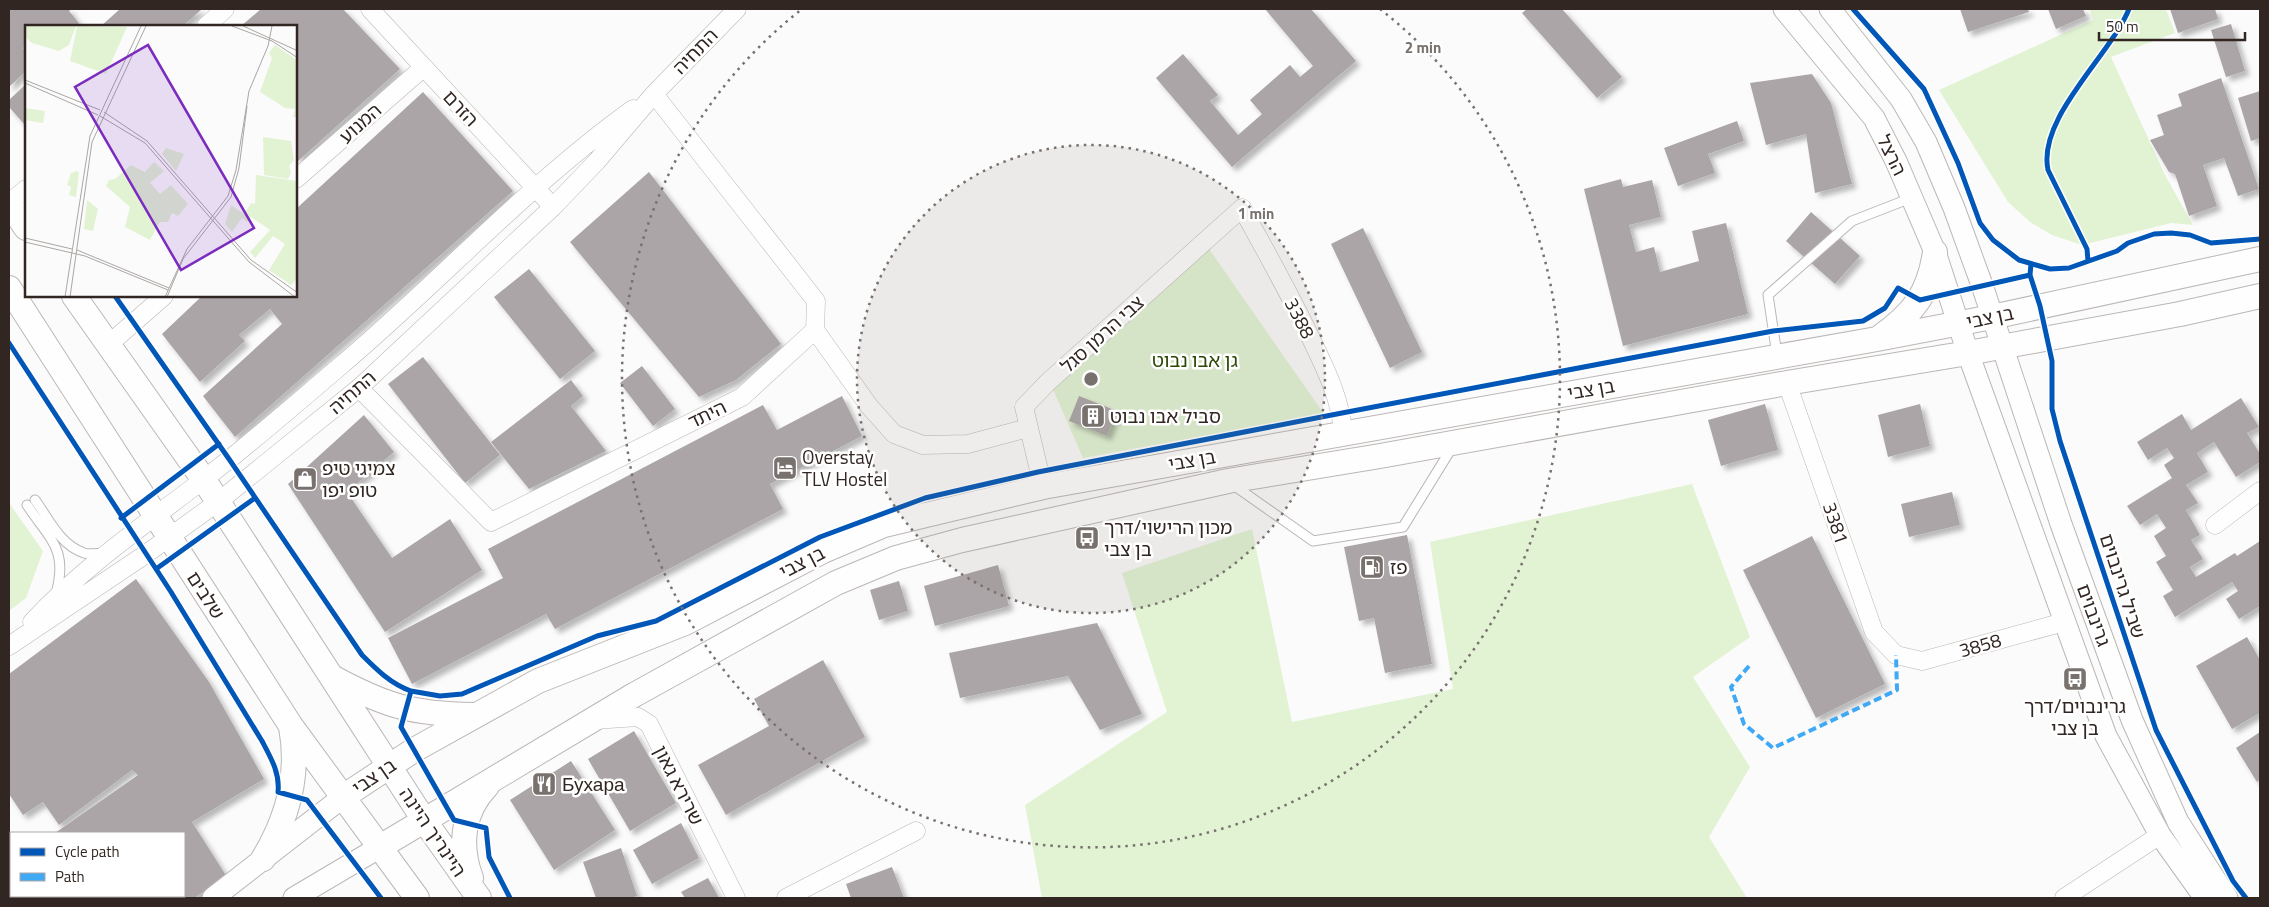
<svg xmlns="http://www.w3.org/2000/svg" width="2269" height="907" font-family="'Titillium Web','Noto Sans Hebrew',sans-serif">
	<defs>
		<filter id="shadow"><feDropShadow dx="4.5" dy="4.5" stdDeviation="2.5" flood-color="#0004"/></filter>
	</defs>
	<rect width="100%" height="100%" fill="#fbfbfb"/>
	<path fill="#e2f3d3" d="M2090,9h76l9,24 -64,24 54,118 28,50 -22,-2 -89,22 -30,-10 -22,-13 -22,-20 -69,-112 154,-70z
		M1207,246l117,168 -241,44 -31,-71z
		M1692,484l58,153 -57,40 57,90 -41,70 38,61h-705l-17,-93 142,-93 -45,-139 130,-44 40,193 161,-33 -23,-147z
		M9,503l34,48 -17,47 -17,13z"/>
	<path fill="#aba5a7" filter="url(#shadow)" d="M9,9h63l-3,2 10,12 -3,3h-50v19l-3,3 3,4v19l-17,16z
		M120,9h82l-19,17h-82z
		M261,9h82l57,60 -104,94v-137h-55z
		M1265,9h46l45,52 -124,106 -76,-89 27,-24 35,41 -8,6 28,34 24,-21 -12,-14 40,-35 10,12 13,-11z
		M1527,9h35l60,68 -25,21 -75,-85z
		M1960,9h68l1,3 -61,20z
		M2048,9h35l3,7 -30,13z
		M2170,9h45l3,10 -40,14z
		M2231,24l14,47 -19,6 -15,-47z
		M1812,74l19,29 21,81 -37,9 -9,-59 -40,11 -16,-62z
		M2221,78l38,111 -21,7 -14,-38 -21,7 14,41 -28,10 -14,-42 -6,-2 -19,-32 14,-5 -7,-20 25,-9 -4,-12z
		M26,84v42l-17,-19v-7z
		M2260,91v47l-9,3 -13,-43z
		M423,92l90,99 -278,246 -32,-41 79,-72 -12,-15 -31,26 6,6 -45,41 -38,-48 40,-38h94v-87z
		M1737,121l7,20 -36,13 7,19 -37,13 -14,-38z
		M649,172l132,172 -45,36 -37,17 -129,-155z
		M1621,179l2,8 29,-7 9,37 -32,8 7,27 18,-5 6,25 39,-11 -7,-30 34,-8 22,91 -125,32 -39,-157z
		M1811,212l49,44 -25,28 -49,-43z
		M1363,228l59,124 -32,16 -59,-124z
		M529,269l66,82 -35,28 -66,-82z
		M423,357l77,98 -35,28 -77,-99z
		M642,366l33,43 -22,17 -33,-43z
		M571,380l12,16 -12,10 35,45 -77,38 -38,-47z
		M842,396l20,40 -92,48 13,25 -228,120 -9,-15 -134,70 -24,-46 115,-60 -15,-29 275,-144 14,25z
		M1079,396l38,15 -10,25 -38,-15z
		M2241,398l18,29 -12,6 13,21v8l-24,15 -22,-35 -17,11 11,19 -22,13 12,18 -12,7 14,25 -9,5 12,19 -13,8 6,10 39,-24 2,3 23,-15v65l-21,13 -13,-20 12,-8 -6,-9 -57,35 -12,-21 10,-6 -17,-28 10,-6 -12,-20 12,-8 -9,-14 -17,11 -13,-19 45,-28 -8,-13 10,-7 -7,-10 -19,12 -11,-18 45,-28 9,16z
		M1765,404l13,46 -57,16 -13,-46z
		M1920,404l10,42 -42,11 -10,-42z
		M364,415l30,37 -47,40 45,66 58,-39 32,51 -97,62 -97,-148z
		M1952,492l8,33 -51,12 -8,-33z
		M1407,535l25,129 -47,9 -11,-55 -15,3 -15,-74z
		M1812,536l73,148 -69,34 -73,-148z
		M998,565l11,41 -74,20 -11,-40z
		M136,579l73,103 55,97 -72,43 35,55 -33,21h-34l-1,-2h25v-63h-129l83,-58 -6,-5 -73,55 -16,-23 -20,13 -14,-21v-120z
		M899,581l9,30 -29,9 -9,-30z
		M1097,623l45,91 -42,16 -32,-54 -108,22 -11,-45z
		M2247,637l13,23v53l-28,16 -36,-63z
		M823,660l42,77 -139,78 -28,-50 71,-39 -15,-27z
		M634,731l42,72 -46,28 -42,-72z
		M2260,732v47l-3,3 -21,-34z
		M571,761l44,69 -61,40 -44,-70z
		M681,823l18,35 -47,26 -19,-34z
		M621,848l16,48 -7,2h-34l-13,-36z
		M892,867l12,31h-53l-5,-14z
		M708,878l11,20h-34l-4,-6z
		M11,882v14h23l-4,2h-19l-2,-4v-11z"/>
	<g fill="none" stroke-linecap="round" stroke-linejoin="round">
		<defs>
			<path id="service" d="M1777,355l-9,-60 84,-74 59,-23
				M1232,484l81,57 90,-14 50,-81
				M35,500c14,19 25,45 49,53 5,2 14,0 20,0
				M27,505c24,36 41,44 29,89"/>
			<path id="minor" d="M370,9l183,198
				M206,26l19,-17
				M296,179l128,-112
				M9,203l17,-14
				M815,330l54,76 25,28 29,11 45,-1 60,-16
				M108,345l56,-49
				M1787,383l87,249 22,23 26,6 142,-39
				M359,388l132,134 251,-125 73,-67 1,-29 -162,-207
				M1043,487l-19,-80 24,-25 194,-174c25,46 51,91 73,139 13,27 26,55 28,86
				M2215,525l45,-34
				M32,622c50,-54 112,-97 171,-142 46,-35 90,-74 135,-112 100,-84 188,-182 295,-259
				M9,646l137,-92 72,-52 141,-114 194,-181 44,-46 57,-67 83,-85
				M594,720l44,-3 11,7 87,174
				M9,844l2,-2
				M786,898l130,-67
				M2064,898l96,-63"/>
			<path id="tertiary" d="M1784,9l90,109 22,43 39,91 33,101 138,383 54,99 45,63
				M1830,9l71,90 25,43 28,66 28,77 79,239 71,196 46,102 49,76
				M213,898l130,-101
				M294,898l86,-51"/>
			<path id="secondary" d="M9,203l17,25
				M9,288l282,438 126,172
				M74,296l130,184 220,340 55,78
				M1880,337c34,-24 49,-44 55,-85
				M332,677c53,29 81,37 141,38
				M343,797l71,-47 124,-69 147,-58 138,-72 61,-26 159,-38 834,-148 115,-22 268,-58
				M380,847l254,-152 202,-112 60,-25 66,-18 266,-59 152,-25 407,-73 181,-30 212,-39 80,-18
				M263,859c25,-41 37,-84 28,-132
				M471,878c-12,-32 -9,-66 16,-92"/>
		</defs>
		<use href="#service" stroke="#bcb7b5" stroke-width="11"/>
		<use href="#minor" stroke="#bcb7b5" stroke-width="19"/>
		<use href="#tertiary" stroke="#bcb7b5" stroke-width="23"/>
		<use href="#secondary" stroke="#bcb7b5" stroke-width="26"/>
		<use href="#service" stroke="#fefefe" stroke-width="9"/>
		<use href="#minor" stroke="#fefefe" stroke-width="18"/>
		<use href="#tertiary" stroke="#fefefe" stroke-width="21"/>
		<use href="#secondary" stroke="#fefefe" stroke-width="24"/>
		<path stroke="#3fa9f5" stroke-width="4" stroke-dasharray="8 4" stroke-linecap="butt" d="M1749,666l-18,21 13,37 29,24 124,-58 -1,-35"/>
		<defs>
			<path id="cycleway" d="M1853,9l71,80 34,74 22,60 13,17 26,20 31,9 19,-1 48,-17 11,-8 26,-9 17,-1 19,2 21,8 49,-4
				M2088,261l-1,-12 -39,-79c-11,-52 62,-114 81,-161
				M2031,264l-1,11 10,31 12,55v48l8,32 96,289 77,151 13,17
				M115,296l114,163 133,196c15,15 29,29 49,36l-10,36 53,93 32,8 3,29 21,41
				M9,343l162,249 91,149c9,17 18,32 16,51l29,8 74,98
				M121,518l98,-74
				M156,569l99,-71
				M411,691l29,5 22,-2 135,-58 59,-15 164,-84 105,-39 113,-26 304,-59 431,-82 90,-10 22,-13 13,-20 22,12 110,-25"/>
		</defs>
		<use href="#cycleway" stroke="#fff" stroke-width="8"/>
		<use href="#cycleway" stroke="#0057b8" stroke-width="5"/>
	</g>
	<circle cx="1091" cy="379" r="234" fill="#78716e" fill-opacity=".12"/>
	<g fill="none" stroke="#78716e" stroke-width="2.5" stroke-dasharray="2.5 5">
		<circle cx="1091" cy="379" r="234"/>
		<path d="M1380 9A469 469 0 1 1 802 9"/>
	</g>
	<defs>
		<symbol id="building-square" viewBox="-11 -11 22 22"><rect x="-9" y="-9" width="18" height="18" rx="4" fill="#78716e" stroke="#fff"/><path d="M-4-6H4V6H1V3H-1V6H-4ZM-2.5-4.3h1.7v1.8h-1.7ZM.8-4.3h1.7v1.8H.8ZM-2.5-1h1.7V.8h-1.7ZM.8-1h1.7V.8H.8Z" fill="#fff"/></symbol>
		<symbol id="hotel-square" viewBox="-11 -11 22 22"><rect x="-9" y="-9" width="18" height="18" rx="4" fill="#78716e" stroke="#fff"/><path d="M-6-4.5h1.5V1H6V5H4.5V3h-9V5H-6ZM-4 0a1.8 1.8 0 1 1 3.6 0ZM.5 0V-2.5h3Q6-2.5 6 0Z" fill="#fff"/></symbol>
		<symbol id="shop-square" viewBox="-11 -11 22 22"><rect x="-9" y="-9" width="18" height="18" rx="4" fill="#78716e" stroke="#fff"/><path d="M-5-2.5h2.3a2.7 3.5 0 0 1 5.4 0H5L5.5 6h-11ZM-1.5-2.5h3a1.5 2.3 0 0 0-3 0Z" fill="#fff"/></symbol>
		<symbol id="bus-square" viewBox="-11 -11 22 22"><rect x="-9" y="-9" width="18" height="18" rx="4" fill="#78716e" stroke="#fff"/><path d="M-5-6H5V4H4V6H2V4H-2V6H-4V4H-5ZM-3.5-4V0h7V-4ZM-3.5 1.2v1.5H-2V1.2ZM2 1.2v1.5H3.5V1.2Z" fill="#fff"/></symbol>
		<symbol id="fuel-square" viewBox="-11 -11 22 22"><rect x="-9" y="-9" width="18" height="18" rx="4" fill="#78716e" stroke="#fff"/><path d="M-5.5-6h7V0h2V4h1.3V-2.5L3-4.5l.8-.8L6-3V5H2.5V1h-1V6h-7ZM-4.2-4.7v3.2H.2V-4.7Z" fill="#fff"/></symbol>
		<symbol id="restaurant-square" viewBox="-11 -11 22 22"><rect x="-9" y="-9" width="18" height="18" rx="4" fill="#78716e" stroke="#fff"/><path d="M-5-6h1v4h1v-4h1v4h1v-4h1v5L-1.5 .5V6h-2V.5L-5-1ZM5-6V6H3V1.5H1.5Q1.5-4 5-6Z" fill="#fff"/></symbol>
	</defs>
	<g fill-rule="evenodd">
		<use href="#building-square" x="1079" y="402" width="28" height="28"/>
		<use href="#hotel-square" x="771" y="454" width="28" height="28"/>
		<use href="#shop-square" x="291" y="465" width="28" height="28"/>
		<use href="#bus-square" x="1073" y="524" width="28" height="28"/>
		<use href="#fuel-square" x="1358" y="553" width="28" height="28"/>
		<use href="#bus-square" x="2061" y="665" width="28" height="28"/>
		<use href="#restaurant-square" x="530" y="770" width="28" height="28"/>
	</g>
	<g text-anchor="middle" stroke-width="5" stroke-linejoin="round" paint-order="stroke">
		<g font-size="19" fill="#312622" stroke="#fff">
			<text transform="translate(695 51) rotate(-46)" y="7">התחיה</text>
			<text transform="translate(461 108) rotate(47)" y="7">הזרם</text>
			<text transform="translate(360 123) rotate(-42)" y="7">המנוע</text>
			<text transform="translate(1892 155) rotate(64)" y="7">הרצל</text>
			<text transform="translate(1990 317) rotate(-12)" y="7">בן צבי</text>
			<text transform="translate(1300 318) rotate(63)" y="7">3388</text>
			<text transform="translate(1102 334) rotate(-42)" y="7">צבי הרמן סגל</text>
			<text transform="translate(1591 389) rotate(-10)" y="7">בן צבי</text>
			<text transform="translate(352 392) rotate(-41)" y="7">התחיה</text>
			<text transform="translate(707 414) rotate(-26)" y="7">היתד</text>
			<text transform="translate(1192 460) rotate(-10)" y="7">בן צבי</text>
			<text transform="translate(1836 523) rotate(71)" y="7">3381</text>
			<text transform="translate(802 562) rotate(-27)" y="7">בן צבי</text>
			<text transform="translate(2123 586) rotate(72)" y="7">שביל גרינבוים</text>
			<text transform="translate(206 595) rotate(57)" y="7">שלבים</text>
			<text transform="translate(2094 615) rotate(70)" y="7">גרינבוים</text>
			<text transform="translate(1980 645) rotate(-16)" y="7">3858</text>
			<text transform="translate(374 776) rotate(-34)" y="7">בן צבי</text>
			<text transform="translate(679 785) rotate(63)" y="7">שרירא גאון</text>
			<text transform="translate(433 832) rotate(56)" y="7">היינריך היינה</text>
		</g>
		<g font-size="19" fill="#2b4703" stroke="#fff">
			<text x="1195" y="367">גן אבו נבוט</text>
		</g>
		<g font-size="19" fill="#312622" stroke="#fff" text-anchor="start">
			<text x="1110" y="423">סביל אבו נבוט</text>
			<text x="802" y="464">Overstay<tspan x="802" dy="22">TLV Hostel</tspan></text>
			<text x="322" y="475">צמיגי טיפ<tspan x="322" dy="22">טופ יפו</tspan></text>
			<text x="1104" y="534">מכון הרישוי/דרך<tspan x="1104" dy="22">בן צבי</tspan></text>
			<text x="1390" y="574">פז</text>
			<text x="2075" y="713" text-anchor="middle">גרינבוים/דרך<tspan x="2075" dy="22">בן צבי</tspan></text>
			<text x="562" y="791">Бухара</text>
		</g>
	</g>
	<g transform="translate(25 25)">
		<rect width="272" height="272" fill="#fbfbfb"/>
		<path d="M0,1h51l-7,19 -10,6 -27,-8 -7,-6zM52,1l50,1 -21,47 -36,-13zM250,20l22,15v57h-4l2,-8 -10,-1 -25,-16 12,-34 -3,-5zM0,83l20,3 -2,12 -18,-3zM238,112l28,4 3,19 -5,6 2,7 -3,6 -24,-4zM141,123l18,6 -8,17 -14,-17zM129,137l10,9 -14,12 10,11 11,-9 17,19 -10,12 -6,-3 -4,9h-8l-10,18 -25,-13 5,-20 -24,-21 3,-6 6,-1 16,-14 14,7zM52,146l2,2 -3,24 -7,-2 2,-8 -4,-2 4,-12zM231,150l41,6 1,97 -7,7 -22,-15 16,-26 -12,-8 -18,22 -5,-6 20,-22 -19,-13 -4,5 -5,-4 -10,14 -7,-8 6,-19 13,9 7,-11 4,1zM62,175l11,9 -5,22 -9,-2z" fill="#e2f3d3"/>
		<path fill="none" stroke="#aaa6a4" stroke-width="1" d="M207,1l40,15 26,17M218,1l55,25M0,55l75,30M0,58l73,32M79,87l43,29 104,119 47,33M75,91l45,27 104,119 46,35M0,213l47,11M0,217l60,14 83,34M52,225l92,38M40,272l25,-161 51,-110M45,272l22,-155 54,-116M140,272l22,-48 41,-53 8,-26 13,-79 19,-45 4,-20M142,272l16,-38 48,-62 8,-29 8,-62"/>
		<path fill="#7b2cbf" fill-opacity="0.15" stroke="#7b2cbf" stroke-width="2.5" d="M123,20l106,183 -73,42 -106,-183z"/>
		<rect width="272" height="272" fill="none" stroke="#312622" stroke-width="2.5"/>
	</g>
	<circle cx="1091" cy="379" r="8" fill="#78716e" stroke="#fff" stroke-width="2.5"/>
	<g font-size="15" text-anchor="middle" font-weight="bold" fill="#78716e" stroke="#fff" stroke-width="5" stroke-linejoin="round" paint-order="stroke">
		<text x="1423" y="53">2 min</text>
		<text x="1256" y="219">1 min</text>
	</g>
	<rect width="2269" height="907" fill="none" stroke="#312622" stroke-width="20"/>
	<rect x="10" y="832" width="175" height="65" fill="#ffffff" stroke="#ada8a7"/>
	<rect x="20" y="848" width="25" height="8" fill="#0057b8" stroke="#ada8a7"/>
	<text x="55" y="857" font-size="15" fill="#312622">Cycle path</text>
	<rect x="20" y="873" width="25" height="8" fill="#3fa9f5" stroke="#ada8a7"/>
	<text x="55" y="882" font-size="15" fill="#312622">Path</text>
	<path d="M2099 32v8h146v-8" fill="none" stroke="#312622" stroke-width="2.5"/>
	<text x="2106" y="32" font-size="15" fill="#312622" stroke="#ffffff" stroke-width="4" paint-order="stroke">50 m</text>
</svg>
